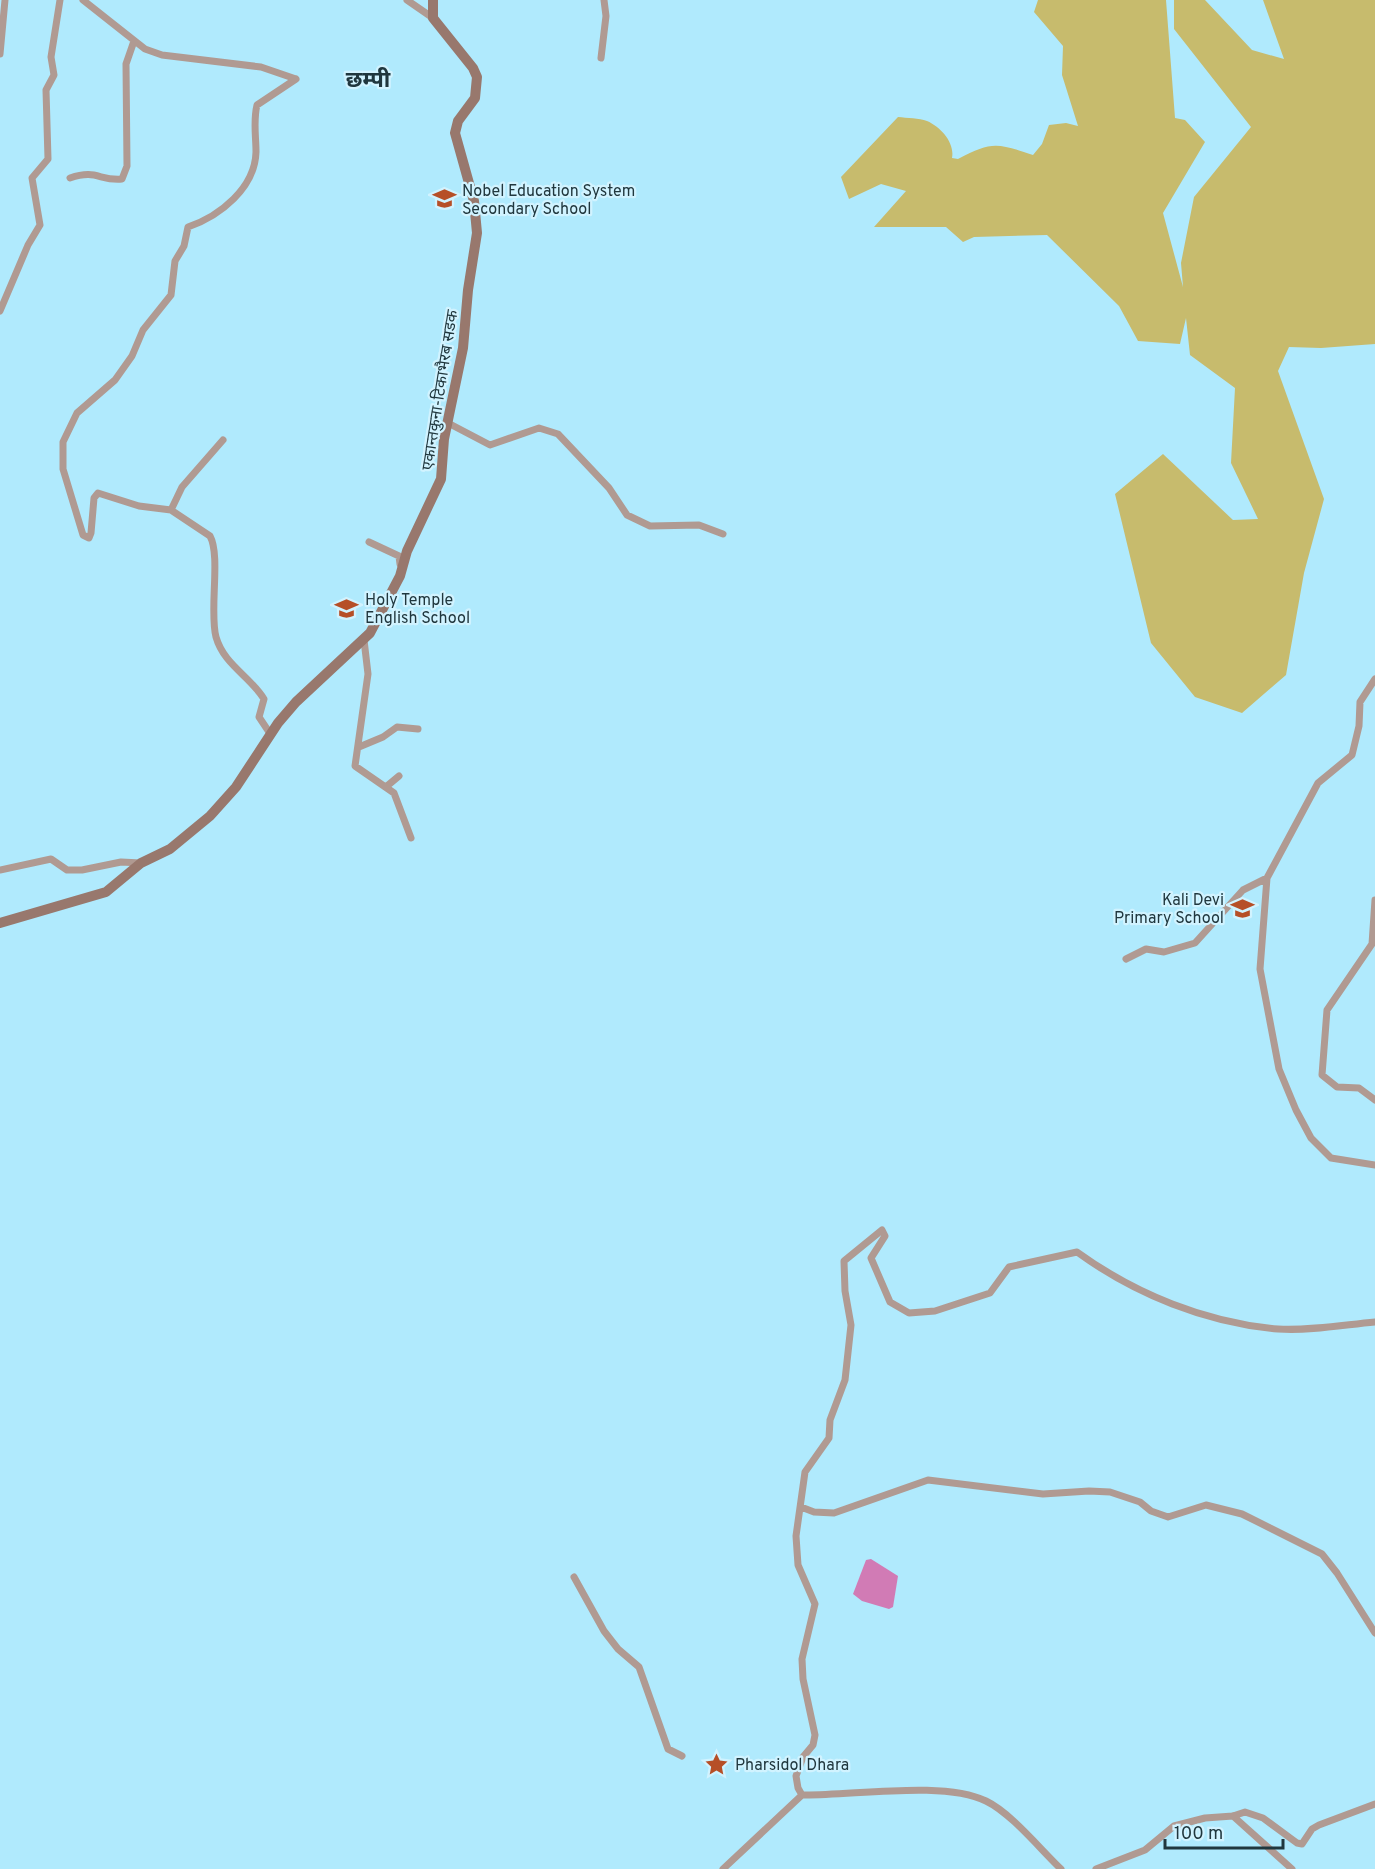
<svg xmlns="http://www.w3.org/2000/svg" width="1375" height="1869" font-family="Overpass,'Noto Sans Devanagari',sans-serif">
	<rect width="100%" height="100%" fill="#b0eafd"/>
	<path fill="#c7bb6d" d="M1038,0h128l9,118 10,2 20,22 -42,71 20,74 -2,-24 13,-66 57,-70 -77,-98v-29h31l47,50 32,9 -21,-59h112v344l-54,4 -32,-1 -11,24 46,128 -20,74 -18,102 -44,38 -47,-16 -44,-54 -36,-149 48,-40 70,66 25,-1 -27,-56 4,-75 -45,-33 -4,-37 -6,26 -42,-3 -19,-35 -72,-71 -73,2 -11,5 -17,-15h-72l32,-36 -25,-7 -32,15 -8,-22 57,-60c9,1 21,1 29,4 14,6 28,22 25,37l6,1c34,-18 39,-16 75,-4l9,-11 7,-19 17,-2 12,3 -16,-51 1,-29 -29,-34z"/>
	<path fill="#d17bb5" d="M871,1559l27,17 -5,31 -4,2 -27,-8 -9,-7 13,-34z"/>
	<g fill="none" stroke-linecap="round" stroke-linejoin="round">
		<path stroke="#b09a92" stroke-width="7" d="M83,0l62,49 17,6 99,12 35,12
			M407,0l26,18
			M0,54l5,-54
			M601,58l5,-42 -2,-16
			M70,178c27,-9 29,3 52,1l5,-13 -1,-102 8,-23
			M0,311l28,-66 12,-20 -8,-47 16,-19 -2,-69 8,-15 -3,-18 9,-57
			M448,423l42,22 49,-17 19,6 51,54 18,27 23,11 49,-1 24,9
			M171,510l11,-23 41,-47
			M369,542l30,14 1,8
			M364,640l4,34 -13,92 39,27 17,45
			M1375,679l-15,23 -1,24 -7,29 -34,28 -51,95 -7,91 19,100 17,41 15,28 20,20 44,7
			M271,735l-12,-18 5,-18c-14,-23 -40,-34 -48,-62 -7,-26 5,-81 -6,-101l-39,-26 -32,-4 -41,-13 -4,5 -3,35 -2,5 -6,-3 -20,-66v-27l14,-29 38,-33 17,-24 11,-26 28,-35 4,-34 9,-15 4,-19c32,-11 67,-39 68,-75 0,-16 -3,-31 1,-47l39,-26
			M359,747l24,-10 14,-10 21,2
			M387,786l12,-10
			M0,870l51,-11 16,11h15l39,-8 20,1
			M1375,900l-3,44 -45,66 -5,65 15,12 22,1 16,12
			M1126,959l20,-10 18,3 31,-9 48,-53 24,-12
			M801,1507l13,5 20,1 94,-33 115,14 46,-3 21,1 30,10 11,9 17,6 38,-12 36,9 80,40 15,19 38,60
			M574,1577l30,54 14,18 21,18 29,82 14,7
			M802,1795l-4,-7 -2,-12 7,-19 10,-12 2,-10 -12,-56 -1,-20 13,-55 -17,-39 -2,-29 9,-64 24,-34 1,-18 15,-40 6,-55 -6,-34 -1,-30 38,-31 3,6 -14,22 19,44 19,11 26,-2 55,-18 19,-26 68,-15c58,42 129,71 201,77 32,2 65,-4 97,-7
			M1233,1816l59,53
			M723,1869l79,-74c50,1 141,-15 184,6 25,12 54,48 75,68
			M1096,1869l49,-19 29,-24 31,-8 28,-2 12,-4 18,6 34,25 5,1 10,-15 7,-4 56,-21"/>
		<path stroke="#98786d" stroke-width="10" d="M0,923l106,-31 35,-29 29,-14 40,-33 26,-29 42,-64 18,-21 74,-69 30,-57 7,-25 34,-72 3,-40 19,-91 5,-58 9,-57 -3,-32 -19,-68 3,-12 17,-23 2,-21 -4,-9 -40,-50v-18"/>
	</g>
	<defs>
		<symbol id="school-bare" viewBox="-9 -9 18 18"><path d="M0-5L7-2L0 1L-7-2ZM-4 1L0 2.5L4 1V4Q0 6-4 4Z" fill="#b64f27" stroke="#d1f3ff" stroke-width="2.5" paint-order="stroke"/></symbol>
		<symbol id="sight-bare" viewBox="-9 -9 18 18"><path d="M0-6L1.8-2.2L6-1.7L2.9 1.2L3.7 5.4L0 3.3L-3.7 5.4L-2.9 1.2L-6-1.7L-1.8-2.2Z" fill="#b64f27" stroke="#d1f3ff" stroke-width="2.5" paint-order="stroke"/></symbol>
	</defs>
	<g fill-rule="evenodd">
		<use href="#school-bare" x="428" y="182" width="33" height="33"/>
		<use href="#school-bare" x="330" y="592" width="33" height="33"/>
		<use href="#school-bare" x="1226" y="892" width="33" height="33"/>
		<use href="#sight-bare" x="700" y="1748" width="33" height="33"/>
	</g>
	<g text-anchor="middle" stroke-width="4.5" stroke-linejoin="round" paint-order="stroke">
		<g font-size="16" fill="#20373e" stroke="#d1f3ff" text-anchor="start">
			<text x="462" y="196">Nobel Education System<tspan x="462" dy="18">Secondary School</tspan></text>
			<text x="365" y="605">Holy Temple<tspan x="365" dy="18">English School</tspan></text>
			<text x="1224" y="905" text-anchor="end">Kali Devi<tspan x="1224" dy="18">Primary School</tspan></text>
			<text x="735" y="1770">Pharsidol Dhara</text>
		</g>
		<g font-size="16" fill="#20373e" stroke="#d1f3ff">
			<text transform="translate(439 390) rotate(-81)" y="6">एकान्तकुना-टिकाभैरब सडक</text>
		</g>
		<g font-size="22" font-weight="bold" fill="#20373e" stroke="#d1f3ff">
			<text x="368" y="87">छम्पी</text>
		</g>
	</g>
	<path d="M1165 1839v9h118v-9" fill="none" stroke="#20373e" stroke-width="3"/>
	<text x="1174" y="1839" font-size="18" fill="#20373e" stroke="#d1f3ff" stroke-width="4.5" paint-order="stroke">100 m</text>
</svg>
